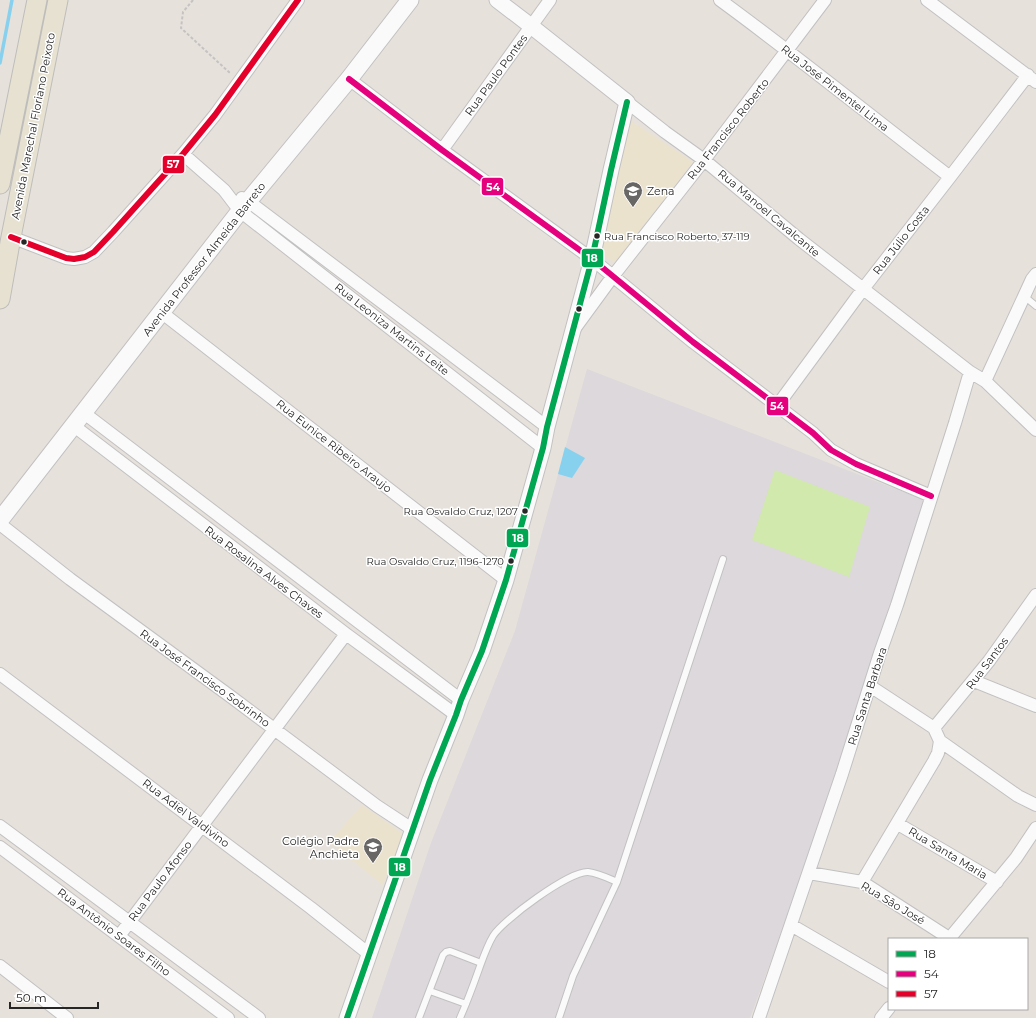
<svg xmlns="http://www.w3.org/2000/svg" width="1036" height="1018" font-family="Montserrat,sans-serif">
	<rect width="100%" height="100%" fill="#e6e1db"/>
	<path fill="#dcd8db" d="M587,369l337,131 -110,343 -64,175h-378l59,-175 84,-212z"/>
	<path fill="#ebe2ce" d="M631,121l62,41 -78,100 -18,-9z
		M362,805l41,29 -20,51 -54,-43z"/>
	<path fill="#d1e9ad" d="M775,470l95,37 -21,70 -97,-37z"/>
	<path fill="#87d1ef" d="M565,447l20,11 -13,20 -14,-4z"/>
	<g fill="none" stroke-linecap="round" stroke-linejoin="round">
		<path stroke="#87d1ef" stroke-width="3.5" d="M0,63l12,-63"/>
		<defs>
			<path id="service" d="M1024,296l12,10
				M430,991l36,13
				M419,1018l24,-63 3,-3 4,-1 31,12
				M460,1018c7,-16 13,-32 19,-49 4,-11 8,-23 14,-33 10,-16 76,-65 95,-64 10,1 20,6 29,10
				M559,1018l14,-42 44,-94 106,-323"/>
			<path id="minor" d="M720,0c78,57 153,118 230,177
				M927,0l109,82
				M349,79l93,71 150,109 101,83 120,91 18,17 25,14 75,32
				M627,102l38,30 39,28 95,79 171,133 15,9 51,49
				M442,150l108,-150
				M183,154l41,36 16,21 303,237
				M242,198l6,3 299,226
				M11,237l55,21 8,1 11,-2 9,-5 19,-20 70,-78 32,-39 83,-115
				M161,312l345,268
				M575,328l38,-52 91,-116 121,-160
				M985,381l47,-102 4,-5
				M777,406l86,-117 87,-112 78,-102
				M84,413l377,287
				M74,426l272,208 110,81
				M0,524l70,55 160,117 147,110 35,23
				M0,674l311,234 58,46
				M974,681l62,25
				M870,686l64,42 6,13 78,55 18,9
				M934,728l55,-67 47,-66
				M898,824l99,58
				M0,826l259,192
				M0,847l228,171
				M809,873l53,9 87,56
				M862,882l72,-121 4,-8 2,-12
				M791,925l98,57
				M119,936l227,-302
				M949,939l67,-81 20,-30
				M0,966l67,52
				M759,1018l83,-244 38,-121 17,-48 58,-182 15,-51
				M881,1018l8,-10"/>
			<path id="tertiary" d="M347,1018l83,-238 26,-65 5,-15 21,-49 24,-71 37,-132 4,-21 45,-168 19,-89 16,-68 -96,-76 -34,-26"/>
			<path id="secondary" d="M0,520l240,-309 109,-132 61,-79"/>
			<path id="primary" d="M0,184l37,-184
				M0,299l11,-62 47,-237"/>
		</defs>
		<use href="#service" stroke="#c2c1c2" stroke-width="8"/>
		<use href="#minor" stroke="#c2c1c2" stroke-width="14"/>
		<use href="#tertiary" stroke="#c2c1c2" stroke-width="17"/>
		<use href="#secondary" stroke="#c2c1c2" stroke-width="19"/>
		<use href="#primary" stroke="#bebdbb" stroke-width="21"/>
		<path stroke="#c4c3c2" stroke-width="2" stroke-dasharray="3 2" stroke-linecap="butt" d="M193,0l-10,12 -2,16 50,46"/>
		<use href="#service" stroke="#fbfafa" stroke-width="6"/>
		<use href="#minor" stroke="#fbfafa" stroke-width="12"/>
		<use href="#tertiary" stroke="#fbfafa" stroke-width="15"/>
		<use href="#secondary" stroke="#fbfafa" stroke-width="17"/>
		<use href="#primary" stroke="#e6e1d0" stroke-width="19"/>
		<defs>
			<path id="bus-1" d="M347,1018l83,-238 26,-65 5,-15 21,-49 24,-71 37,-132 4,-21 45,-168 19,-89 16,-68"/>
			<path id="bus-2" d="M349,79l93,71 150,109 101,83 120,91 18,17 25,14 75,32"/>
			<path id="bus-3" d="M11,237l55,21 8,1 11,-2 9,-5 19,-20 70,-78 32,-39 83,-115"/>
		</defs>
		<use href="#bus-1" stroke="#fff" stroke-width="9"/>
		<use href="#bus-2" stroke="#fff" stroke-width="9"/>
		<use href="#bus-3" stroke="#fff" stroke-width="9"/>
		<use href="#bus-1" stroke="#00a651" stroke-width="6"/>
		<use href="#bus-2" stroke="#e5007d" stroke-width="6"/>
		<use href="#bus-3" stroke="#e4002b" stroke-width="6"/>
	</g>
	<defs>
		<symbol id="school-pin" viewBox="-11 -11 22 30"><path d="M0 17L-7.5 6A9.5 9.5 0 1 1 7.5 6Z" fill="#696765" stroke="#fff"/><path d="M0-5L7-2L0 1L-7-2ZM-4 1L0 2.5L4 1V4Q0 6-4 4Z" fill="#fff"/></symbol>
	</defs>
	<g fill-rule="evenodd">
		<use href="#school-pin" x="622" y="180" width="22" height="30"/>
		<use href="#school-pin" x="362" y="836" width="22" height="30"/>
	</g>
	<g fill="#262626" stroke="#fff" stroke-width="1.5">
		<circle cx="597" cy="236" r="3.5"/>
		<circle cx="24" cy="242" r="3.5"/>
		<circle cx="579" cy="309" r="3.5"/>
		<circle cx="525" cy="511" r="3.5"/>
		<circle cx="511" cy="561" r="3.5"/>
	</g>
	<g text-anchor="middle" stroke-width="3" stroke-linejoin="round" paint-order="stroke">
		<g font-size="10" fill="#262626" stroke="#fff" text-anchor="end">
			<text x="604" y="240" text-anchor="start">Rua Francisco Roberto, 37-119</text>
			<text x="518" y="515">Rua Osvaldo Cruz, 1207</text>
			<text x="504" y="565">Rua Osvaldo Cruz, 1196-1270</text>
		</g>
		<g font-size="11" fill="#262626" stroke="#fff">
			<text transform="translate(496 75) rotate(-54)" y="4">Rua Paulo Pontes</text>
			<text transform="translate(835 88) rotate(38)" y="4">Rua José Pimentel Lima</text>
			<text transform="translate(33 126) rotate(-79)" y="4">Avenida Marechal Floriano Peixoto</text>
			<text transform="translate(728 129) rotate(-52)" y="4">Rua Francisco Roberto</text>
			<text transform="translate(769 213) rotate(40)" y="4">Rua Manoel Cavalcante</text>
			<text transform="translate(901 240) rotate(-52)" y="4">Rua Júlio Costa</text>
			<text transform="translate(204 259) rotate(-52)" y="4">Avenida Professor Almeida Barreto</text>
			<text transform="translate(392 329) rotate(38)" y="4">Rua Leoniza Martins Leite</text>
			<text transform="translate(334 446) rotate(38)" y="4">Rua Eunice Ribeiro Araujo</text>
			<text transform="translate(264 572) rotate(37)" y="4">Rua Rosalina Alves Chaves</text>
			<text transform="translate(987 663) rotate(-53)" y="4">Rua Santos</text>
			<text transform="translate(205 678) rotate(36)" y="4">Rua José Francisco Sobrinho</text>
			<text transform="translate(867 696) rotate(-72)" y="4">Rua Santa Barbara</text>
			<text transform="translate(186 813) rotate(37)" y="4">Rua Adiel Valdivino</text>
			<text transform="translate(948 853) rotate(31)" y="4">Rua Santa Maria</text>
			<text transform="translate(160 881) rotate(-53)" y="4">Rua Paulo Afonso</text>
			<text transform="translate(893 903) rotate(31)" y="4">Rua São José</text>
			<text transform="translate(114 932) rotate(37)" y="4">Rua Antônio Soares Filho</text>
		</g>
		<g font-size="11" fill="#262626" stroke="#fff" text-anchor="start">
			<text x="647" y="195">Zena</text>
			<text x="359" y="845" text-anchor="end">Colégio Padre<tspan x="359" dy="13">Anchieta</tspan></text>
		</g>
	</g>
	<g stroke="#fff" stroke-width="1.5">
		<rect x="162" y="155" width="23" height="19" rx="4" fill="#e4002b"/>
		<rect x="481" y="177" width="23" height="19" rx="4" fill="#e5007d"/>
		<rect x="581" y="248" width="23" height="20" rx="4" fill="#00a651"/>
		<rect x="766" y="396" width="23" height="20" rx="4" fill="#e5007d"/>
		<rect x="506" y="528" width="23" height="20" rx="4" fill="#00a651"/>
		<rect x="388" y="857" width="23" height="20" rx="4" fill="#00a651"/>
	</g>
	<g font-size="11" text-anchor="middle" font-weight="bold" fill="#fff">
		<text x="173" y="168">57</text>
		<text x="493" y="191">54</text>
		<text x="592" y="262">18</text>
		<text x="777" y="410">54</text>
		<text x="518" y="542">18</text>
		<text x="400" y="871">18</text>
	</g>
	<rect x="888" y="938" width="140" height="72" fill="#ffffff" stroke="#a8a8a8"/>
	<rect x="896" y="951" width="20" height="6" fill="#00a651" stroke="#a8a8a8"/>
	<text x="924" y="958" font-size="12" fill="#262626">18</text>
	<rect x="896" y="971" width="20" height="6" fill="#e5007d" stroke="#a8a8a8"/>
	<text x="924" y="978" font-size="12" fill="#262626">54</text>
	<rect x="896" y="991" width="20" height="6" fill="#e4002b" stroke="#a8a8a8"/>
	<text x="924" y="998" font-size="12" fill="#262626">57</text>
	<path d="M10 1002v6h88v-6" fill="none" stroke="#262626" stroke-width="2"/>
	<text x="16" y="1002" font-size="12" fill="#262626" stroke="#ffffff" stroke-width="3" paint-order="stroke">50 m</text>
</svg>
